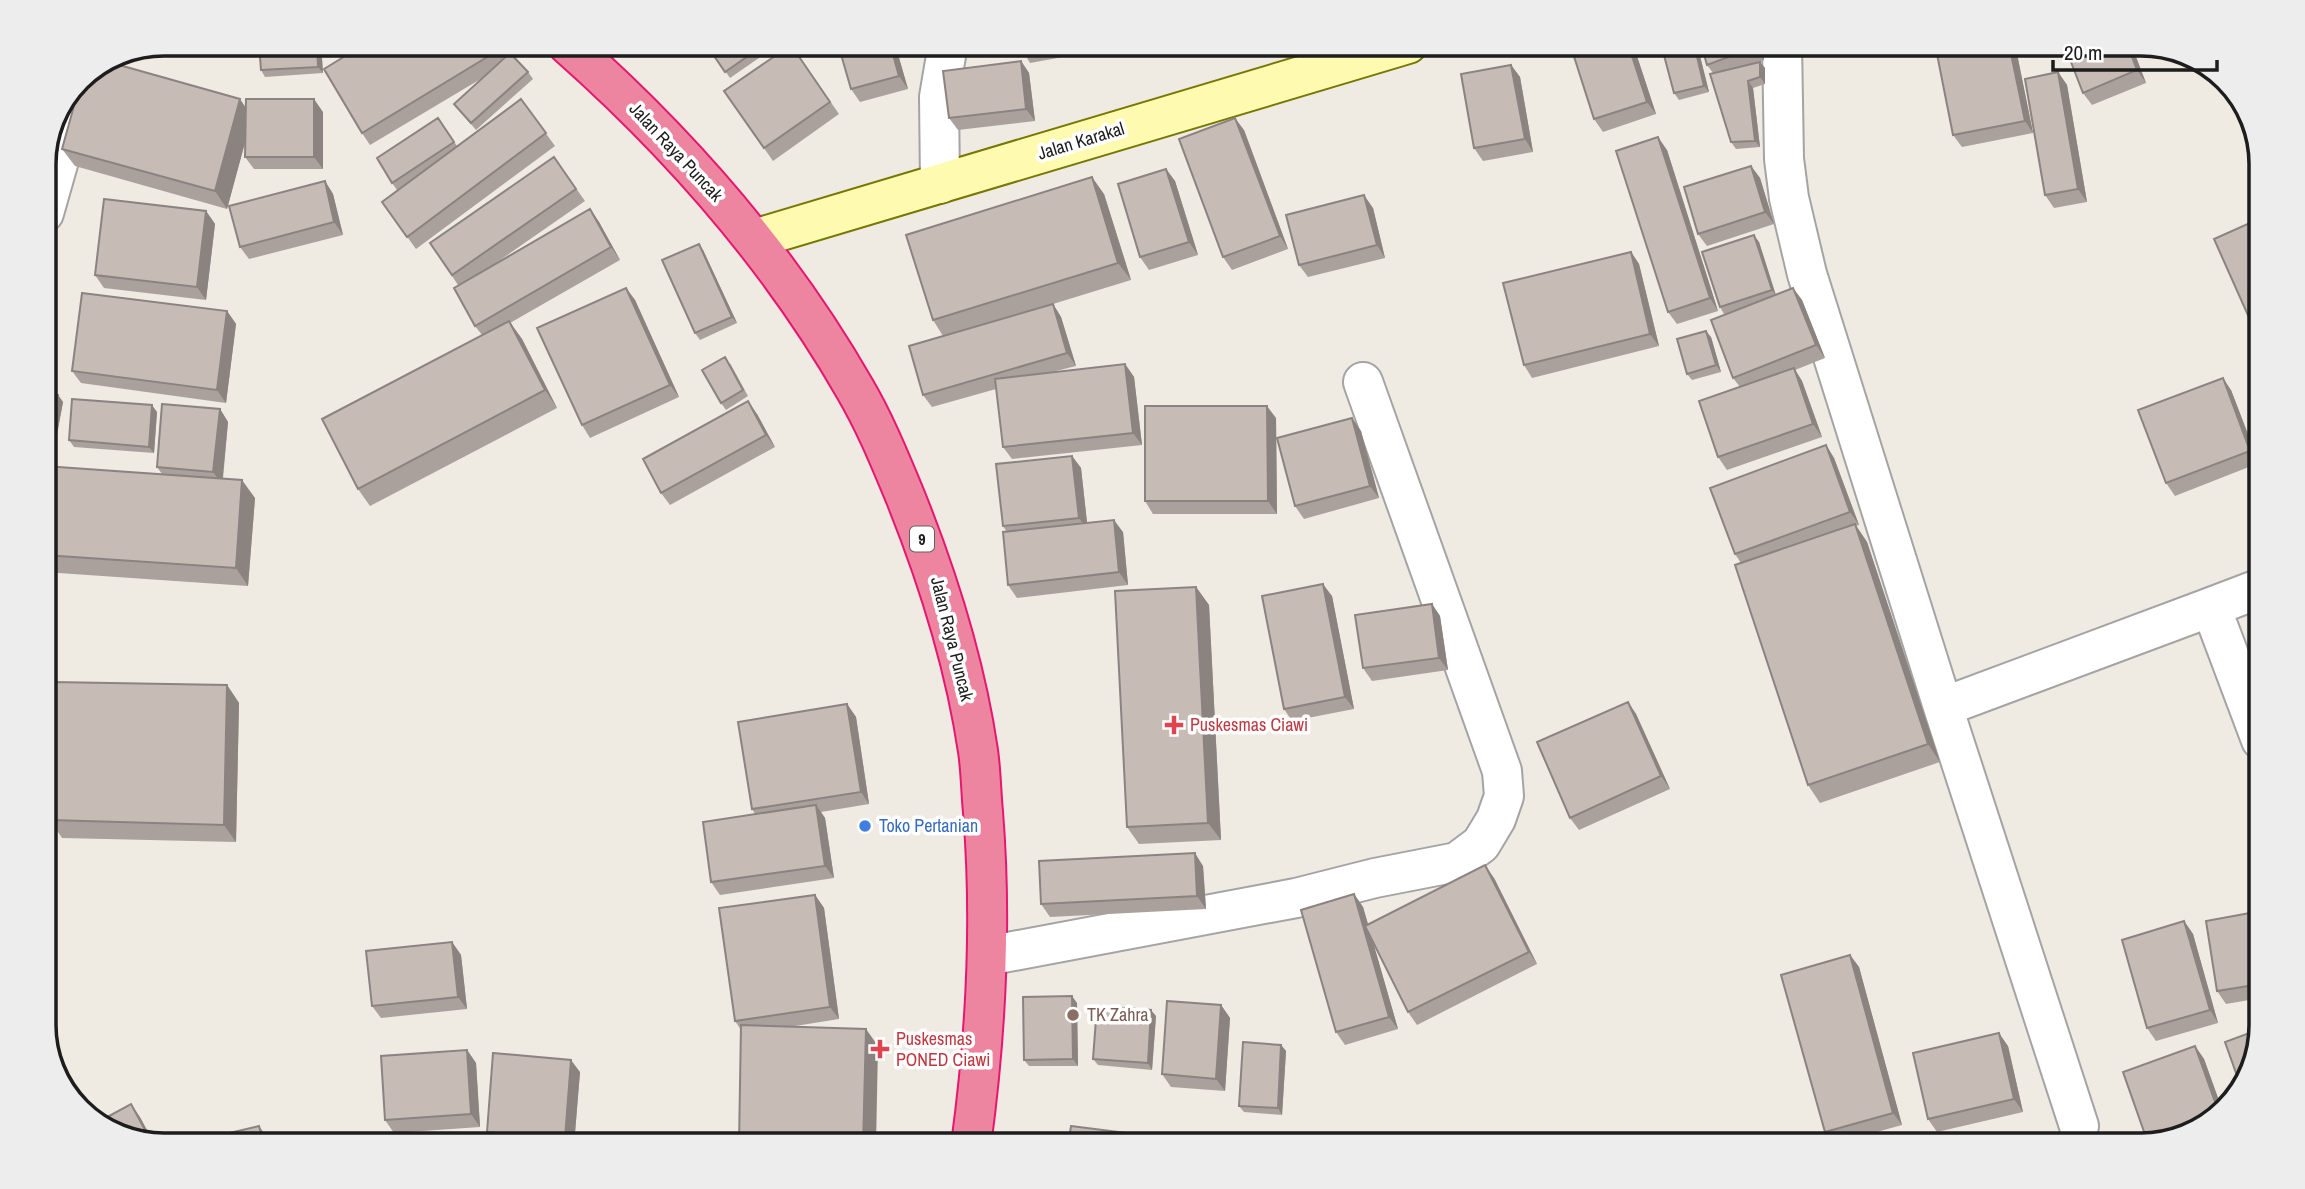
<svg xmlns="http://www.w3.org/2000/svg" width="2305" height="1189" font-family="'Archivo Narrow',sans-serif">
	<rect width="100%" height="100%" fill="#efeae2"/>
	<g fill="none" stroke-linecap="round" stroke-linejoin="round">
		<defs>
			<path id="street" d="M1782,44l2,115 5,39 18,76 136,433 136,419
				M940,184l-1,-87 9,-53
				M44,213l39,-137
				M2211,607l50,-19
				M1943,707l268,-100 50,133
				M987,956l309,-58 79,-20 82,-16 24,-18 15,-25 8,-23 -2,-25 -139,-389"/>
			<path id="secondary" d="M754,239l654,-195"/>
			<path id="highway" d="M567,44c113,100 213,214 288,345 20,34 35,71 50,107 33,82 60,167 73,255 3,20 3,41 5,61 9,112 3,223 -12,333"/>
		</defs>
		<use href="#street" stroke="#a4a4a4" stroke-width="42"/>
		<use href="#secondary" stroke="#767800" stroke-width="42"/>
		<use href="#highway" stroke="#e51770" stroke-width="42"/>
		<use href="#street" stroke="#fff" stroke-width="38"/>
		<use href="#secondary" stroke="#fefbb1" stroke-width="38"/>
		<use href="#highway" stroke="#ed84a0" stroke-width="38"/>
	</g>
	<path fill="#aba19c" d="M259,44h62l2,29 -58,4 -4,-7z
		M495,44l9,15 24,13 5,7 -57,51 -22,-26 30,-27 -114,68 -8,-12z
		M706,44h73l-49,34z
		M838,44h57l13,45 -48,13 -9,-13z
		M1023,44h83l1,5 -77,14 -4,-7z
		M1633,44l23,70 -53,18 -9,-13z
		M1697,44l12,48 -30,8 -5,-7z
		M1763,44l1,16 -5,2 6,6v16l-12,4 7,59 -24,2 -5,-7 -18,-69 -6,-8z
		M2015,44l18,89 -71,14 -9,-12z
		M2131,44l15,39 -54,22 -9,-12z
		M791,45l48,69 -66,47 -49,-70z
		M1021,61l8,12 6,48 -77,9 -9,-12z
		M1511,65l9,12 13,75 -50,9 -9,-13z
		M2058,72l9,13 20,117 -33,6 -9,-13z
		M521,99l34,47 -139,103 -34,-47 15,-12 -5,-7 46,-65 19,28z
		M246,107l77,5v57h-69l-9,-12v-15l-18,67 -152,-43 -13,-17z
		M1244,130l44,119 -56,21 -9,-13z
		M1667,150l51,161 -41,13 -9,-12z
		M554,157l31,44 -92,64 97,-56 9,13 21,38 -110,63 12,16 35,69 -187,98 -12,-17 124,-154 -7,-9 -17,-41 -28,-42z
		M1751,166l9,12 14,46 -67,22 -9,-12z
		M1166,169l9,12 23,74 -49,15 -9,-13z
		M325,181l8,13 10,41 -94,24 -9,-12z
		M1104,194l27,86 -78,24 8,13 15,49 -24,6 73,-8 9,13 8,68 -130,14 -9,-12 -7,-58 -64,18 -9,-12 20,-59 -10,-16z
		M1373,208l12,50 -77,19 -9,-12z
		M206,211l9,13 -9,76 -102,-12 -9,-13z
		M2261,218v122l-6,-9z
		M1759,242l17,53 17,-7 9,12 23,58 -30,12 7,11 20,56 -95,33 -9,-13 22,-70 -7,-9 7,-69 -16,5 -4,-7z
		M703,250l34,73 -37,17 -5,-7z
		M1631,252l8,12 20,82 -127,32 -8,-13z
		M626,288l9,12 44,97 -89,41 -8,-13z
		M227,311l9,13 -10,79 -145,-20 -9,-12z
		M1711,337l10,35 -29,8 -5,-6z
		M730,363l18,33 -22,14 -5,-7z
		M2231,390l28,73 -84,33 -9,-13z
		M44,393l14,2 5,7 -11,59 -8,-1z
		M220,409l8,13 -5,57 32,19 -7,88 -204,-14v-106l118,8 -5,-7z
		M157,412l-3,41 -80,-6 -5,-7z
		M757,414l18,33 -105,58 -9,-12z
		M1276,418l1,96h-124l-8,-13z
		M1352,418l9,13 18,67 -75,21 -9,-13z
		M1826,445l8,13 25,67 -3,1 11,16 73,220 -120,41 -12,-18 -67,-222 -6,-9z
		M1072,456l9,12 6,55 36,9 5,53 -111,13 -9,-13 -1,-53 -4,-6z
		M1196,587l13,18 12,235 -82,4 -12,-17z
		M1332,596l22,113 -62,12 -8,-12z
		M1432,604l8,12 8,54 -76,11 -9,-13z
		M227,685l12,18 -3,139 -174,-4 -12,-18z
		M1628,702l8,12 34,75 -91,41 -9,-12z
		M847,704l9,13 13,87 -48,8 4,6 9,60 -114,17 -9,-13 44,-68 -3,-5z
		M1203,866l3,43 -156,8 -9,-13z
		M1494,878l43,86 -120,61 -9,-13 -35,-69 25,86 -53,16 -9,-13 18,-138 9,13 5,17z
		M815,895l9,13 15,111 -50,8 89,19 -137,-16 -6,-9z
		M2261,911v87l-35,6 -9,-13z
		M2184,921l9,13 25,89 -62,18 -9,-13z
		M452,942l9,13 6,54 -86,9 -9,-12z
		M1850,955l9,12 43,158 -69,19 -8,-12z
		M1077,1003l1,63h-49l-5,-6z
		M1221,1005l9,13 -5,73 -54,-4 -9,-13z
		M1156,1016l-4,54 -54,-5 -5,-6z
		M1281,1045l5,6 -4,64 -38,-3 -5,-6z
		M2008,1046l15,66 -86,20 -9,-13z
		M2195,1046l9,13 18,50 -14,16 -60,18z
		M467,1050l9,13 4,64 -86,6 -9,-13z
		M580,1072l-6,73 -78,-1 -9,-12z"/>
	<path fill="#8b837f" d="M317,44h4l2,29 -5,-6z
		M890,44h5l13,45 -9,-13z
		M1628,44h5l23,70 -9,-12z
		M1694,44h3l12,48 -5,-6z
		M1755,44h8l1,16 -9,-13z
		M2009,44h6l18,89 -8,-12z
		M2127,44h4l15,39 -9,-13z
		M1021,61l8,12 6,48 -9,-12z
		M1760,62l5,6v16l-5,-7z
		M1511,65l9,12 13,75 -8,-13z
		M2058,72l9,13 20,117 -9,-13z
		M1748,81l5,7 7,59 -5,-6z
		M240,99l12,18 -25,92 -12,-18z
		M314,99l9,13v57l-9,-12z
		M1235,118l9,12 44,119 -8,-13z
		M1658,137l9,13 51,161 -8,-13z
		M1751,166l9,12 14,46 -9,-12z
		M1166,169l9,12 23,74 -9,-13z
		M1092,177l12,17 27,86 -13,-17z
		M325,181l8,13 10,41 -9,-13z
		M1364,195l9,13 12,50 -8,-13z
		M590,209l9,13 21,38 -9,-13z
		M206,211l9,13 -9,76 -9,-13z
		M1754,235l5,7 17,54 -4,-6z
		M699,244l4,6 34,73 -5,-6z
		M1631,252l8,12 20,82 -9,-12z
		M626,288l9,12 44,97 -9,-12z
		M1793,288l9,12 23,58 -9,-13z
		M1053,304l8,13 15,49 -9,-13z
		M227,311l9,13 -10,79 -9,-13z
		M509,321l13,18 35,69 -12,-18z
		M1706,331l5,6 10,35 -5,-7z
		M1125,364l9,13 8,68 -9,-12z
		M1794,368l8,13 20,56 -9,-13z
		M2223,378l8,12 28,73 -9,-12z
		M58,395l5,7 -11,59 -4,-6z
		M748,401l9,13 18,33 -9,-12z
		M152,405l5,7 -3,41 -5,-6z
		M1267,406l9,12 1,96 -9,-13z
		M220,409l8,13 -6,62 -9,-12z
		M1352,418l9,13 18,67 -9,-12z
		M1826,445l8,13 25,67 -9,-13z
		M1072,456l9,12 7,63 -9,-13z
		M242,480l13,18 -7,88 -12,-18z
		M1114,520l9,12 5,53 -9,-13z
		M1855,524l12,18 73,220 -12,-18z
		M1323,584l9,12 22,113 -9,-12z
		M1196,587l13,18 12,235 -13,-17z
		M1432,604l8,12 8,54 -9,-12z
		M227,685l12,18 -3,139 -12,-17z
		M1628,702l8,12 34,75 -9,-13z
		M847,704l9,13 13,87 -8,-12z
		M816,805l9,13 9,60 -9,-12z
		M1195,853l8,13 3,43 -9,-13z
		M1485,865l9,13 43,86 -8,-12z
		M1354,894l9,13 35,122 -9,-12z
		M815,895l9,13 15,111 -9,-12z
		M2184,921l9,13 25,89 -8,-13z
		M452,942l9,13 6,54 -9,-12z
		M1850,955l9,12 43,158 -9,-12z
		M1072,996l5,7 1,63 -5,-7z
		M1221,1005l9,13 -5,73 -9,-12z
		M1151,1010l5,6 -4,54 -4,-7z
		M866,1029l12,17 -2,99h-13z
		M1999,1033l9,13 15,66 -9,-13z
		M1281,1045l5,6 -4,64 -4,-7z
		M2195,1046l9,13 18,50 -3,4z
		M467,1050l9,13 4,64 -9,-13z
		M571,1060l9,12 -6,73h-4l-5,-7z
		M131,1104l9,13 14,26h-2z
		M259,1126l9,13 2,6h-6z
		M1143,1135l4,7v3h-6z"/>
	<path fill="#c7bbb5" stroke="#8b837f" stroke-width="2" d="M259,44h58l1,23 -57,3z
		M365,44h128l4,7 -135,82 -38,-64z
		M706,44h59l-40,28z
		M838,44h52l9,32 -48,13z
		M1023,44h75l-72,12z
		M1570,44h58l19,58 -53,17z
		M1661,44h33l10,42 -30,7z
		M1701,44h54v3l-48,18z
		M1935,44h74l16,77 -72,14z
		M2064,44h63l10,26 -54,23z
		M791,45l39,57 -66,46 -40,-57z
		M510,53l18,19 -57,51 -17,-19z
		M105,61l135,38 -25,92 -153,-42 20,-72z
		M1021,61l5,48 -77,9 -6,-47z
		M1760,62v15l-12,4 7,60 -24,1 -21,-68z
		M1511,65l14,74 -51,9 -13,-74z
		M2058,72l20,117 -33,6 -20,-116z
		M246,99h68v58h-69z
		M521,99l25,34 -139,104 -25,-35z
		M438,118l16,24 -62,41 -15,-25z
		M1235,118l45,118 -57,21 -44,-118z
		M1658,137l52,161 -42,14 -52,-161z
		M554,157l22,32 -124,86 -22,-32z
		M1751,166l14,46 -67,22 -14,-47z
		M1166,169l23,73 -49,15 -22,-73z
		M1092,177l26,86 -185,57 -27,-85z
		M325,181l9,41 -94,25 -11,-41z
		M1364,195l13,50 -78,20 -13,-50z
		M104,199l102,12 -9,76 -102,-12z
		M590,209l21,38 -136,79 -21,-38z
		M2261,218v111l-6,2 -41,-92z
		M1754,235l18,55 -52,17 -18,-55z
		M699,244l33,73 -37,16 -33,-73z
		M1631,252l19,82 -126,31 -21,-82z
		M626,288l44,97 -88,40 -45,-97z
		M1793,288l23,57 -83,33 -22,-58z
		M82,293l145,18 -10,79 -145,-19z
		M1053,304l14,49 -144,42 -14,-49z
		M509,321l36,69 -187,99 -36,-70z
		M1706,331l10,34 -29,9 -10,-35z
		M725,357l18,33 -22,13 -19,-33z
		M1125,364l8,69 -130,14 -8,-68z
		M1794,368l19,56 -95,33 -19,-56z
		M2223,378l27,73 -84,32 -28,-73z
		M44,393l14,2 -10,60 -4,-1z
		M72,399l80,6 -3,42 -80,-7z
		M748,401l18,34 -105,58 -18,-34z
		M162,404l58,5 -7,63 -56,-5z
		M1145,406h122l1,95h-123z
		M1352,418l18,68 -75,20 -18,-68z
		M1826,445l24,67 -115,42 -25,-66z
		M1072,456l7,62 -76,8 -7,-62z
		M44,466l198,14 -6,88 -192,-13z
		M1114,520l5,52 -111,13 -5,-53z
		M1855,524l73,220 -120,41 -73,-220z
		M1323,584l22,113 -61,12 -22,-113z
		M1196,587l12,236 -81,4 -12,-236z
		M1432,604l7,54 -76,10 -8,-53z
		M52,682l175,3 -3,140 -174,-5z
		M1628,702l33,74 -91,42 -33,-76z
		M847,704l14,88 -109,17 -14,-87z
		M816,805l9,61 -114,16 -8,-60z
		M1195,853l2,43 -156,8 -2,-43z
		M1485,865l44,87 -121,60 -43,-86z
		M1354,894l35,123 -53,15 -35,-122z
		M815,895l15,112 -95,14 -16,-113z
		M2261,911v73l-44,7 -11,-70z
		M2184,921l26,89 -63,18 -25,-88z
		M452,942l6,55 -86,9 -6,-55z
		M1850,955l43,158 -68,19 -44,-157z
		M1072,996l1,63 -49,1 -1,-63z
		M1167,1001l54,4 -5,74 -54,-5z
		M1097,1006l54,4 -3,53 -55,-4z
		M741,1025l125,4 -3,116h-124z
		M2260,1029l-11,50 -8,8 -16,-45z
		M1999,1033l15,66 -86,20 -15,-66z
		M1243,1042l38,3 -3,63 -39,-2z
		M2195,1046l24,67 -9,9 -62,21 -25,-71z
		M467,1050l4,64 -86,6 -4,-64z
		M493,1053l78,7 -6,78 -78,-6z
		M131,1104l21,39 -42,-10 -12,-11z
		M259,1126l5,19h-82v-1z
		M1071,1126l72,9 -2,10h-73z"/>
	<g fill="#e0444e" stroke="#fff" stroke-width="2.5">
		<path d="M1170.5 714.5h7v7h7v7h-7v7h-7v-7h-7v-7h7z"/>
		<path d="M876.5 1038.5h7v7h7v7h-7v7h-7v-7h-7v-7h7z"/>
	</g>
	<circle fill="#3f7fe0" stroke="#fff" stroke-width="2.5" cx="865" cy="826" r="7"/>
	<circle fill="#8d6e63" stroke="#fff" stroke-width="2.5" cx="1073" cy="1015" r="7"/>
	<g text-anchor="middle" stroke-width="7" stroke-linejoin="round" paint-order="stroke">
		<rect fill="#fff" stroke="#616161" stroke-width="2" x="910" y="526.5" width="24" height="25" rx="5"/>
		<g font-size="16" font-weight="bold" fill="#1d1d1d">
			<text x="922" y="545">9</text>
		</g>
		<g font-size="18" fill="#1d1d1d" stroke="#fff">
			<text transform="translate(1081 141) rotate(-17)" y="6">Jalan Karakal</text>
			<text transform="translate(676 152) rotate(47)" y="6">Jalan Raya Puncak</text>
			<text transform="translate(952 639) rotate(76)" y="6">Jalan Raya Puncak</text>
		</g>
		<g font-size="18" fill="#be3a42" stroke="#fff" text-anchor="start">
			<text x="1190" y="731">Puskesmas Ciawi</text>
			<text x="896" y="1045">Puskesmas<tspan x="896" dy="21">PONED Ciawi</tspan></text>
		</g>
		<g font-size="18" fill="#366cbe" stroke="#fff" text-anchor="start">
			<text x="879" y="832">Toko Pertanian</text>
		</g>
		<g font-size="18" fill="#785e54" stroke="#fff" text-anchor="start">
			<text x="1087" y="1021">TK Zahra</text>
		</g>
	</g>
	<path d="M0 0H2305V1189H0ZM164 56H2141A108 108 0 0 1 2249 164V1025A108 108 0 0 1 2141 1133H164A108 108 0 0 1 56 1025V164A108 108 0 0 1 164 56Z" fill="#ededed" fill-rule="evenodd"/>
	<path fill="none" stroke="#1d1d1d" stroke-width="3.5" d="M164 56H2141A108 108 0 0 1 2249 164V1025A108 108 0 0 1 2141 1133H164A108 108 0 0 1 56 1025V164A108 108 0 0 1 164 56Z"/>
	<path d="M2053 60v10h164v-10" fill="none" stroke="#1d1d1d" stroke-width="3.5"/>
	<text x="2064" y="60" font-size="21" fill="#1d1d1d" stroke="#ffffff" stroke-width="5" paint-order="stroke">20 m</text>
</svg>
